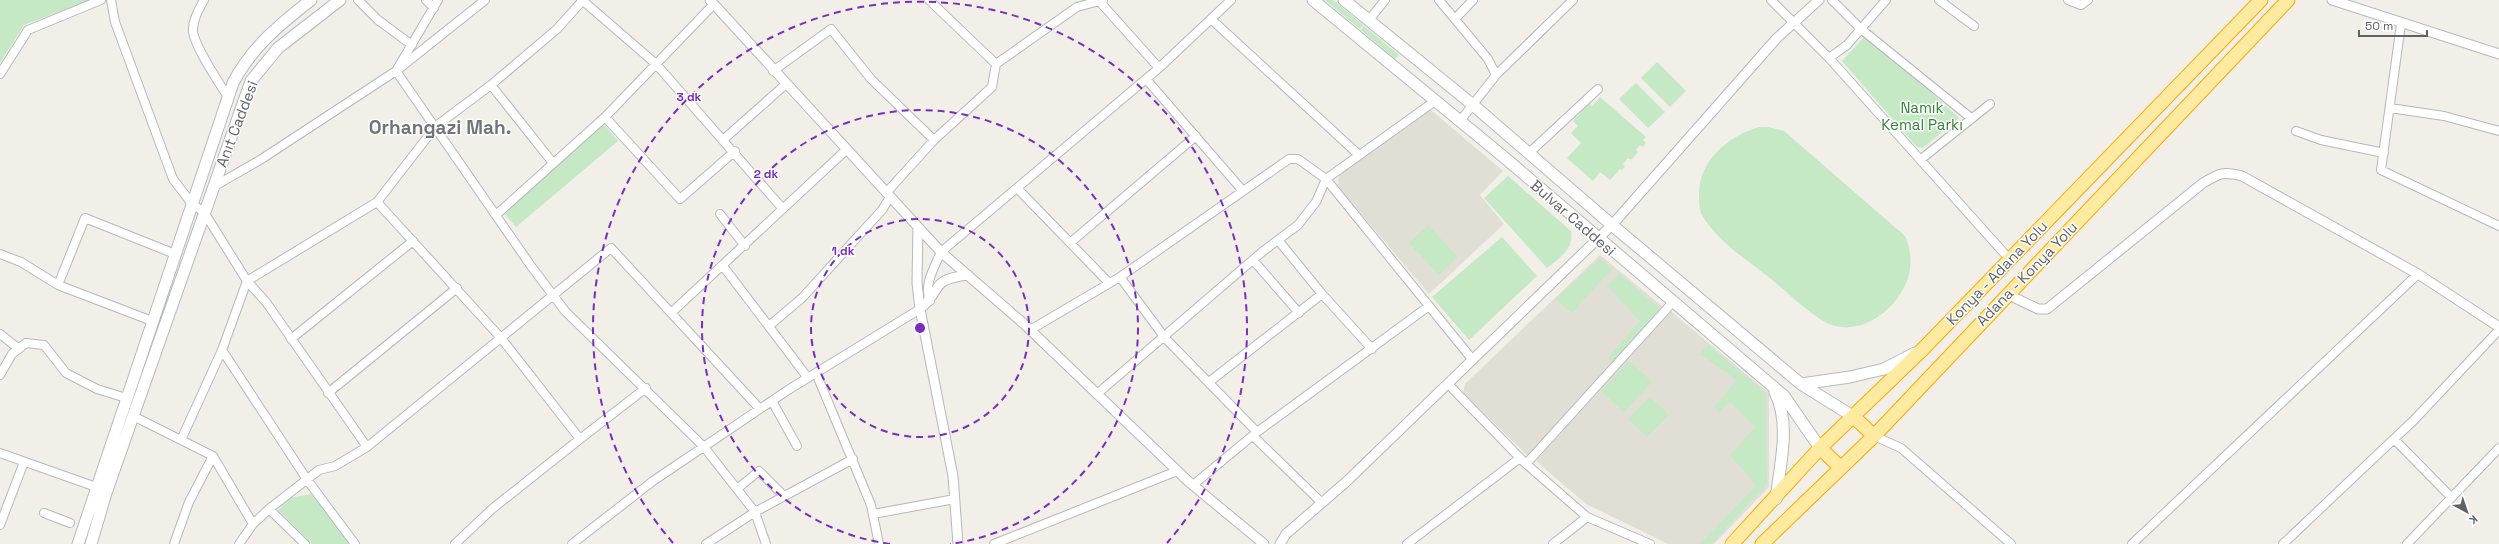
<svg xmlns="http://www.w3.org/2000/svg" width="2499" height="544" font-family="'Space Grotesk',sans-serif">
	<rect width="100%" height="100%" fill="#f1efe8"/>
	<path fill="#e1ded6" d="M1431,110l72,61 -23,24 24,29 -75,70 -91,-108 1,-13z
		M1600,255l63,52 -134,150 -66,-64 2,-9z
		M1669,310l100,83v94l-55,57h-46l-82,-40 -50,-43z"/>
	<path fill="#c5e8c5" d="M0,0h90l-66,25 -24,38z
		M1325,0h8l30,25 -3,4z
		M1364,26l35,29 -4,4 -34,-29z
		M1867,34l92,84 -36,30 -6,-1 -75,-86z
		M1657,62l29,29 -16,16 -29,-29z
		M1636,83l29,29 -17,16 -29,-29z
		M1600,97l46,40 -3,3 3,3 -4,4 -2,-2 -4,5 2,2 -7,8 -3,-2 -5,6 2,3 -3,3 -2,-1 -10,11 -10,-8 -7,9 -26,-23 14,-15 -10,-10 7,-7 -5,-5 16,-18 3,3z
		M603,123l15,18 -102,86 -11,-13z
		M1759,127h9l16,4 121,105c9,20 7,41 -6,60 -10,15 -31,31 -50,31 -9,1 -21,-2 -29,-8 -15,-10 -30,-24 -44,-36 -24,-20 -58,-40 -74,-68 -3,-5 -3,-14 -3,-21 0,-34 30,-58 60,-67z
		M1508,176l63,55c3,19 -11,26 -24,37l-63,-70z
		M1428,225l30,32 -19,18 -30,-32z
		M1502,237l35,39 -68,64 -37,-43z
		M1600,259l12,10 -40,44 -17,-14z
		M1619,274l41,35 -47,54 -5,-5 32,-37 -33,-35z
		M1708,345l58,48 1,91 -56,60h-11l56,-58 -26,-31 25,-28 -25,-25 -12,10 -3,-6 22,-26 -37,-26z
		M1629,361l23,21 -28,30 -23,-21z
		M1650,397l19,18 -22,22 -19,-18z
		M311,494l40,50h-39l-34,-34 12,-12z"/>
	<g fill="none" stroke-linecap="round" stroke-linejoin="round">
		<defs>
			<path id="minor" d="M111,0l4,22 58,157 19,25 12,8 43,69 19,21 101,145
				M204,0c-5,9 -12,21 -11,32 3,17 25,49 35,65
				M358,0l20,20 34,25
				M426,0l8,8
				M485,0l-89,71 135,195 34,45 139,136 51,65 11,32
				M582,0l74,64 127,145
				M929,0l67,64
				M1439,0l49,59 8,16
				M1771,0l58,58 18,-13 39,-45
				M1832,0l29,29 110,89
				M1939,0l35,26
				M2068,0l13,5 7,-5
				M1100,2l59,66
				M1211,19l147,135
				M1455,19l18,-19
				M1369,20l16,-20
				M2401,24l-20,146 118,56
				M1829,58l175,195
				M773,71l58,-42 40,50 63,61
				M0,74l28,-44 73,-30
				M1146,79l97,112
				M2390,108l54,8 55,15
				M605,117l75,82 55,-48
				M1460,121l36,-46 77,-75
				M2296,131l25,9 63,13
				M724,139l62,-55
				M1529,153l69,-64
				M1920,160l70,-56
				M553,163l-62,-78 66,-56 26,-29
				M213,187l47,-27 136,-89 42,-71
				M1017,188l92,95
				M886,193l48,-53 58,-53 4,-23 81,-57 26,-7
				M377,202l124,136 79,101 66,-51
				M720,214l25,32
				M496,215l109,-98 109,-113
				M1278,240l44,54 50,55
				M1070,243l126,-107
				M0,254l21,8 37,23
				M1253,260l46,53
				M723,266l85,112
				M1120,277l45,61 92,94
				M930,301c-7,-16 5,-35 11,-49l218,-184 72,-68
				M671,313l175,-163
				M152,321l-94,-36 27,-67 90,36
				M769,326l33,-28 80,-88 8,-13
				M1030,330l90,-53 169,-118h9l28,20 109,-78
				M0,334l19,15
				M291,339l122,-98
				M222,350l86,131 47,63
				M816,373l55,132 8,39
				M0,375l12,-21 14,-11 18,2 22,28 31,16 29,9
				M1209,382l113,-88
				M1449,385l75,77 63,55 63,27
				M328,393l129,-105
				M1097,394l165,-142 36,-27 18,-23 10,-23 146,180
				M772,401l25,45
				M133,416l80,40 40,68
				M1253,436l69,67
				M1874,436l27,12 110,96
				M2394,439l57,58
				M181,440l41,-90 25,-69 130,-79 59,-76 55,-41
				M0,453l96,34
				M1526,464l147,-162
				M1193,485l64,-53 172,-126
				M737,489l22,-18 25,25
				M269,509l36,35
				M44,513l26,10
				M873,514l82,-15
				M0,525l24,-63
				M174,544l15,-42 24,-46
				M239,544l14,-20 16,-15 50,-39 16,-4 32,-19 244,-199 149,161
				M455,544l37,-35 88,-70
				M572,544l81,-63 135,-91 132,-81
				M706,544l49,-32 98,-53
				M994,544l183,-73
				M1407,544l113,-86
				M1553,544l34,-27
				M2132,544l286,-270
				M2283,544l131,-124 85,-90
				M2407,544l92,-96"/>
			<path id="tertiary" d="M710,0l231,252 82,71 166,159 75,62
				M2332,0l167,54
				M918,227l-1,56 3,26 33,167 5,68
				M2007,294l31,15h9l156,-126c17,-10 20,-12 39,-7l176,98 81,53
				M920,309c24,-20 8,-29 48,-34
				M1280,544l6,-10 60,-52 266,-257 165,-187 42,-38"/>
			<path id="secondary" d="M1313,0l192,158 279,238 36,52
				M1344,0l129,105 139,120 189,159 53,33
				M1801,384l49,-7 34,-8 31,-16
				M1775,392c16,32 5,72 1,107
				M78,544l155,-461c18,-35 47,-59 78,-83
				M91,544l15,-51 145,-412 27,-33 62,-48"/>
			<path id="trunk" d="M1854,417l20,19
				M1820,448l21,20
				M1732,544l88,-96 103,-99 338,-349
				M1762,544l112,-108 414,-436"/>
		</defs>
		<use href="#minor" stroke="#b5b8bc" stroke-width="10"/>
		<use href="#tertiary" stroke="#b5b8bc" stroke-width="11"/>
		<use href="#secondary" stroke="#b6babf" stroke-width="13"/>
		<use href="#trunk" stroke="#f9ab00" stroke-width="15"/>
		<use href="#minor" stroke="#fff" stroke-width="8"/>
		<use href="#tertiary" stroke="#fff" stroke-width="9"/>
		<use href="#secondary" stroke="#fff" stroke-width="11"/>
		<use href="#trunk" stroke="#feeaa1" stroke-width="13"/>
	</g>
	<g fill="none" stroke="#7b2cbf" stroke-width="2" stroke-dasharray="7 5">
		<circle cx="920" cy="328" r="109"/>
		<path d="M890 544A218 218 0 1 1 950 544"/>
		<path d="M673 543A327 327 0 1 1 1167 543"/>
	</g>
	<g text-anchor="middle" stroke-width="3" stroke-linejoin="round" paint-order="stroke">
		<g font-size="15" fill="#348238" stroke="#fff">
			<text x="1922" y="113">Namık<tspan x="1922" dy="17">Kemal Parkı</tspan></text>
		</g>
		<g font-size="15" fill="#5f6368" stroke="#fff">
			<text transform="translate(237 124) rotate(-69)" y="5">Anıt Caddesi</text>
			<text transform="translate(1573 218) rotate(41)" y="5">Bulvar Caddesi</text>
			<text transform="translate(1997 273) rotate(-46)" y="5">Konya - Adana Yolu</text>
			<text transform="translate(2027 274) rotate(-46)" y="5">Adana - Konya Yolu</text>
		</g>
		<g font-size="19" font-weight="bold" fill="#70757a" stroke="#fff">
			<text x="440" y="134">Orhangazi Mah.</text>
		</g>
	</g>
	<circle cx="920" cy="328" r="6" fill="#7b2cbf" stroke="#fff" stroke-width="2"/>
	<g font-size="12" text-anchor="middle" font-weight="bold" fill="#7b2cbf" stroke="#fff" stroke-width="3" stroke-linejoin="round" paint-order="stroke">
		<text x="689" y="101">3 dk</text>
		<text x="766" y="178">2 dk</text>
		<text x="843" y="255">1 dk</text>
	</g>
	<g transform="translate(2467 512) rotate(140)" stroke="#ffffff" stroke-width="3" paint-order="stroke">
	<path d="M0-3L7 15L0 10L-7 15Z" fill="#5f6368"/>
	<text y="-6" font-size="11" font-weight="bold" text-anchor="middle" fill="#5f6368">K</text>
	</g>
	<path d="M2359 30v6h68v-6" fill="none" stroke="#5f6368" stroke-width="2"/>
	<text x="2365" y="30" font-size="12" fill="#5f6368" stroke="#ffffff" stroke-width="3" paint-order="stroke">50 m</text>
</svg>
